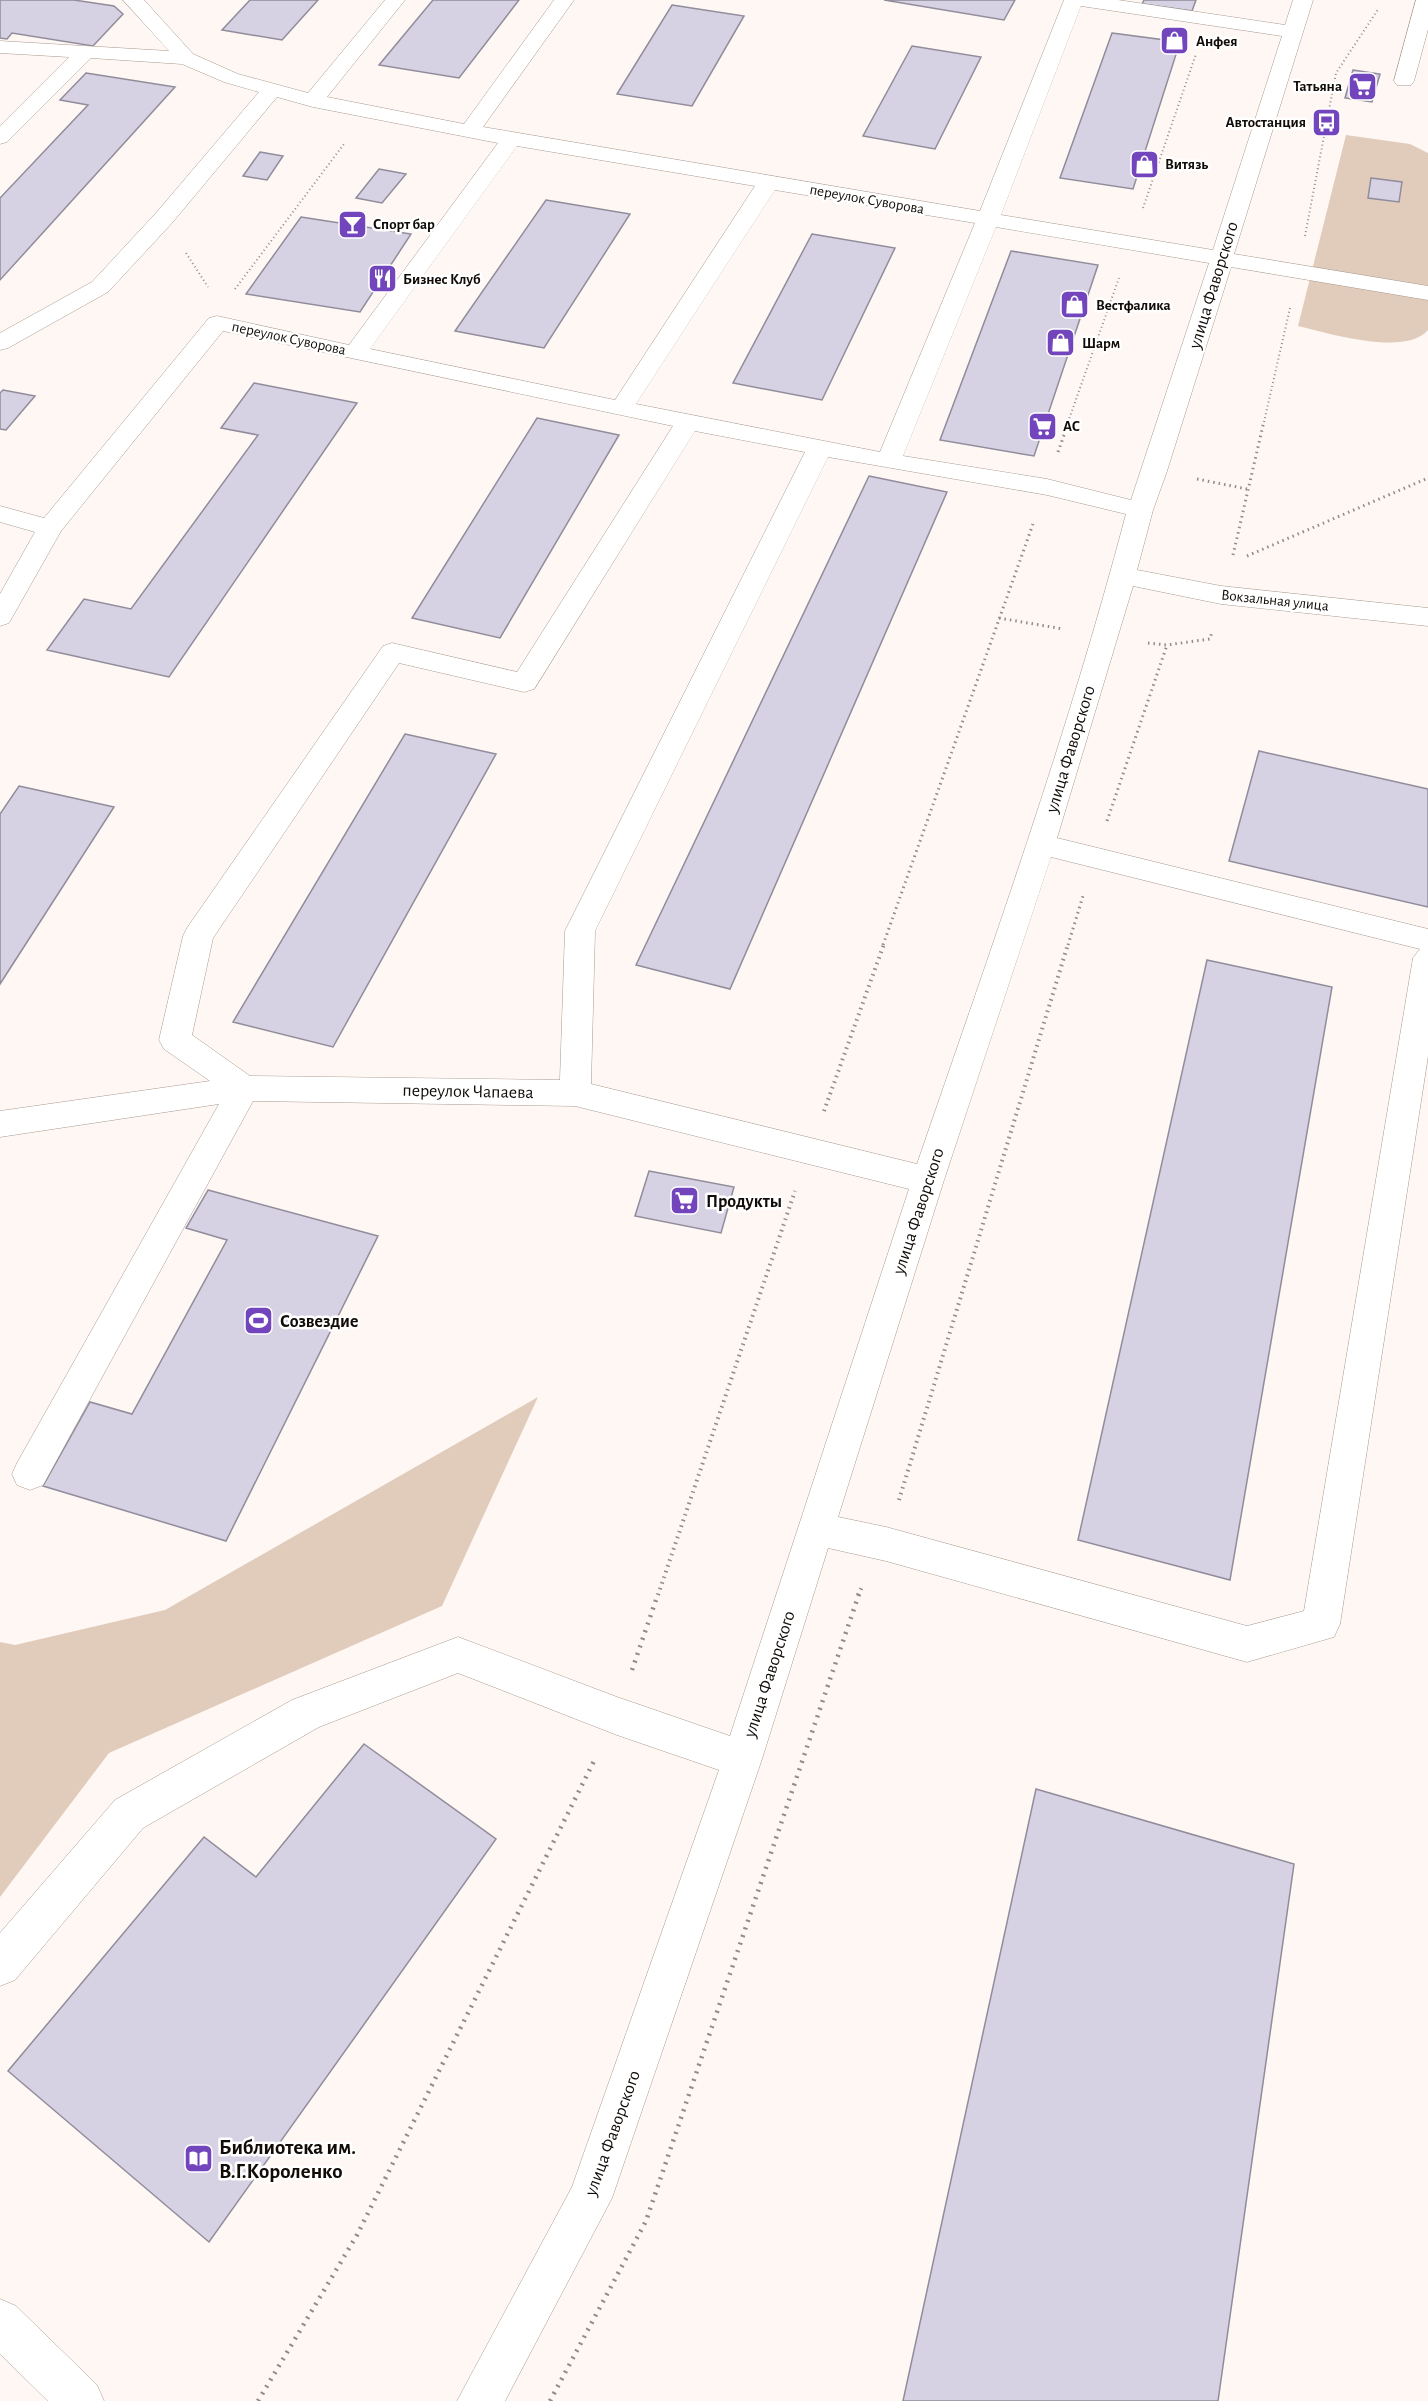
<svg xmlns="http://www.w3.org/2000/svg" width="1428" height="2401" font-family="'Alegreya Sans',sans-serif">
	<rect width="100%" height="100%" fill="#fef7f3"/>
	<path fill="#e1ccbc" d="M1346,135l64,9 18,9v177c-23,27 -100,3 -130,-4z
		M538,1397l-96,209 -333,147 -109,144v-255l15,3 150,-35z"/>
	<path fill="#d7d2e3" stroke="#908c9b" stroke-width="1.5" d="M0,0h74l40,6 9,8 -30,32 -81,-13 -5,6 -7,-1z
		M250,0h68l-36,40 -60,-10z
		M433,0h86l-60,78 -80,-13z
		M884,0h131l-11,20z
		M1144,0h52l-4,11 -50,-7z
		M672,5l72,11 -52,90 -75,-12z
		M1112,33l68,9 -47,147 -73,-11z
		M912,46l69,11 -46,92 -72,-13z
		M1353,70l27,4 -8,28 -27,-4z
		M86,73l89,14 -175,193v-82l88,-93 -28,-5z
		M260,152l23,4 -16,24 -24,-4z
		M379,169l27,5 -24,29 -26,-5z
		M1371,178l31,4 -3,20 -31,-4z
		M546,200l84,14 -86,134 -89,-17z
		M301,217l110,17 -51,78 -114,-18z
		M812,234l83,14 -73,152 -89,-17z
		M1011,251l87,14 -64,191 -94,-16z
		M254,383l103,20 -188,274 -122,-27 37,-51 47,10 127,-174 -37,-7z
		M3,390l32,6 -29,34 -6,-1v-36z
		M537,418l82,17 -119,203 -88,-20z
		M869,476l78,16 -217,497 -94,-24z
		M405,734l91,20 -163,293 -100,-25z
		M1259,751l169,38v118l-199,-46z
		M19,786l95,21 -114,177v-170z
		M1207,960l125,27 -102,593 -152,-40z
		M649,1171l85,16 -13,46 -86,-17z
		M208,1190l170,46 -152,305 -183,-55 47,-84 42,12 95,-174 -41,-12z
		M364,1744l132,95 -287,403 -201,-171 196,-234 52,40z
		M1036,1789l258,75 -76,537h-315z"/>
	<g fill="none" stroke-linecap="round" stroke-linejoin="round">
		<defs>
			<path id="minor" d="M123,0h21l49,54 45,20 70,19 77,-93h20l-78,97 137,27 90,-124h20l-91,127 497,84 84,-211h54l167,25 8,-25h20l-79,254 194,32v14l-197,-33 -64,204 -14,39 -16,60 84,16 207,22v18l-207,-22 -88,-18 -76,252 371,91v127l-88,568 -6,13 -87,25 -361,-101 -58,-13 -66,211 -150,439 -107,203h-48l115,-214 147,-417 -102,-35 -159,-62 -139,54 -176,101 -128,152 -15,6v-53l115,-133 177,-100 166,-63 159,60 113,39 179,-547 -334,-83 -322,-5 -210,384 -13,5 -13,-5 -5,-11 5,-11 202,-359 -219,33v-26l210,-30 -46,-32 -5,-9 24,-104 4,-8 196,-282 9,-3 125,29 156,-246 -450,-95 -162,200 -52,92 -9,3v-32l35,-62 -35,-10v-16l44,12 165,-200 8,-2 132,29 149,-202 -185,-36 -36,-10 -105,126 -64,69 -100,56 -8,2v-17l92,-51 64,-69 103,-121 -35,-10 -42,-18 -91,-6 -84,84 -7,2v-18l69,-69 -69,-4v-12l169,10zM1081,6l201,30 -69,214 -212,-35zM517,146l238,40 -140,214 -245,-51zM775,190l200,33 -95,229 -244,-48zM996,227l213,36 -78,237 -84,-21 -144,-23zM695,431l110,21 -240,479 -5,149 -310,-4 -58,-41 21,-97 186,-275 125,29 10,-3zM828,457l219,38 79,19c-58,220 -135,435 -209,650l-326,-80 4,-153zM1051,857l369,92 -7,9 -109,653 -57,15 -361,-99 -48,-10 106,-337z
				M1416,0h12v29l-14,52 -3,4h-14l-3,-4z
				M0,2299l16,7 81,79 7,16h-56l-48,-47z"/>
		</defs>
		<use href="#minor" stroke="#a89a8f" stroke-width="1"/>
		<path stroke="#928c88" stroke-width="2" stroke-dasharray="1 3" stroke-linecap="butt" d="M1143,208l53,-154
			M1305,236l31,-163 43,-65
			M186,253l22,34
			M235,289l109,-145
			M1068,422l51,-144
			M1264,422l26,-114"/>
		<path stroke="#928c88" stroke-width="3" stroke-dasharray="1.5 4" stroke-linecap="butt" d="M1058,452l11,-31
			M1197,479l50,10
			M1233,555l31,-134
			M1247,556l181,-78
			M999,618l64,11
			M1148,643l19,2 43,-6 2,-7
			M1107,821l60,-176
			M883,945l150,-421
			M1068,945l15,-49"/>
		<path stroke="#928c88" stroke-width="4" stroke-dasharray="1.5 4.5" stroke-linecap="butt" d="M824,1111l60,-167
			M899,1500l169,-556
			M658,1595l137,-404
			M858,1595l4,-8"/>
		<path stroke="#928c88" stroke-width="4.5" stroke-dasharray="2 6" stroke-linecap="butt" d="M632,1670l26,-76
			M258,2401l99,-166 238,-476
			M550,2401l96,-180 213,-627"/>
		<use href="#minor" fill="#fff" fill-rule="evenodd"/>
	</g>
	<defs>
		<symbol id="shop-square" viewBox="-11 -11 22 22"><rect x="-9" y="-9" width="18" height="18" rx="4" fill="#7345bd" stroke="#fff"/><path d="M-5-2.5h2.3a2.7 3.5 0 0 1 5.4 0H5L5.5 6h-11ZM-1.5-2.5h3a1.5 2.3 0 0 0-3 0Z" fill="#fff"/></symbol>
		<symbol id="supermarket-square" viewBox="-11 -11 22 22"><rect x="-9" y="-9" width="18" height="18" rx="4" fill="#7345bd" stroke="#fff"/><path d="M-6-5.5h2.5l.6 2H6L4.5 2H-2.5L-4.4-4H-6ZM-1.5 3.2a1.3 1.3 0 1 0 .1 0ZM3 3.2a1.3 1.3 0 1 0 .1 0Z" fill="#fff"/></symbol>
		<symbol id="bus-square" viewBox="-11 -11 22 22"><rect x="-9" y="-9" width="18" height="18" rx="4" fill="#7345bd" stroke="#fff"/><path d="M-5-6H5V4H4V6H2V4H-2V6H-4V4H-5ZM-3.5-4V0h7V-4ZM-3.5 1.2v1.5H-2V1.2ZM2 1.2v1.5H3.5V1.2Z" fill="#fff"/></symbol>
		<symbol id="bar-square" viewBox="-11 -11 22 22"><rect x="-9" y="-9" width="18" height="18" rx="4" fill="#7345bd" stroke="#fff"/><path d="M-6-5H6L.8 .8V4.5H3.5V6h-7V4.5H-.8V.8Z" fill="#fff"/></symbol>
		<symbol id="restaurant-square" viewBox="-11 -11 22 22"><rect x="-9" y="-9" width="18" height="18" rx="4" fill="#7345bd" stroke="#fff"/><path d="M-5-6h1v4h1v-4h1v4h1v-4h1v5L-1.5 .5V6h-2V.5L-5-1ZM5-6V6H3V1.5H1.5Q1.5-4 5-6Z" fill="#fff"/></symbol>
		<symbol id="stadium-square" viewBox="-11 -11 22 22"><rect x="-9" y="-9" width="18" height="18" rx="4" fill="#7345bd" stroke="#fff"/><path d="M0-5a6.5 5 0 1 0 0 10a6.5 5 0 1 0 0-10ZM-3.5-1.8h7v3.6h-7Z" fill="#fff"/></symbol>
		<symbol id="library-square" viewBox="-11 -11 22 22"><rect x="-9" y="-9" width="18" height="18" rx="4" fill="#7345bd" stroke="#fff"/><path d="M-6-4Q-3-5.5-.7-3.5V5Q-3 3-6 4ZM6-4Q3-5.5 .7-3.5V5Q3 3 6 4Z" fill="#fff"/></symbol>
	</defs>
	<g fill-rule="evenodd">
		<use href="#shop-square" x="1158" y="24" width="33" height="33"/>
		<use href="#supermarket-square" x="1346" y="70" width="33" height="33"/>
		<use href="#bus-square" x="1310" y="106" width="33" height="33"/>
		<use href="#shop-square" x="1128" y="148" width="33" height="33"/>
		<use href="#bar-square" x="336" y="208" width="33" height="33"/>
		<use href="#restaurant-square" x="366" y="262" width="33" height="33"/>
		<use href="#shop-square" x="1058" y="288" width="33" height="33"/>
		<use href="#shop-square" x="1044" y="326" width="33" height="33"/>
		<use href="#supermarket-square" x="1026" y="410" width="33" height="33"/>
		<use href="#supermarket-square" x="668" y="1184" width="33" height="33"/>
		<use href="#stadium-square" x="242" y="1304" width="33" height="33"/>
		<use href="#library-square" x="182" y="2142" width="33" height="33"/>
	</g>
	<g text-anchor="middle" stroke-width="5" stroke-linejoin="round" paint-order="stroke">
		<g font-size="15" font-weight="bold" fill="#110c08" stroke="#fff" text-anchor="start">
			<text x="1196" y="46">Анфея</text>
			<text x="1342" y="91" text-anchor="end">Татьяна</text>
			<text x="1306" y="127" text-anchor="end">Автостанция</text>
			<text x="1165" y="169">Витязь</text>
			<text x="373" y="229">Спорт бар</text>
			<text x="403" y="284">Бизнес Клуб</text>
			<text x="1096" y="310">Вестфалика</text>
			<text x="1082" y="348">Шарм</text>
			<text x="1063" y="431">АС</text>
		</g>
		<g font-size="15" fill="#110c08" stroke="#fff">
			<text transform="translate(867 199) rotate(10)" y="5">переулок Суворова</text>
			<text transform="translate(289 338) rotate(12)" y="5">переулок Суворова</text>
			<text transform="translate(1275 600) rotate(6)" y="5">Вокзальная улица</text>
		</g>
		<g font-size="18" fill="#110c08" stroke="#fff">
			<text transform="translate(1213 285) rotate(-73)" y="6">улица Фаворского</text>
			<text transform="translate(1070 749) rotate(-73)" y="6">улица Фаворского</text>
			<text transform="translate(468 1091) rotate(1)" y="6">переулок Чапаева</text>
			<text transform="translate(918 1211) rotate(-72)" y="6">улица Фаворского</text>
			<text transform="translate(769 1674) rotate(-72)" y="6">улица Фаворского</text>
			<text transform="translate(612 2133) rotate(-70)" y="6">улица Фаворского</text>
		</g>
		<g font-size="18" font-weight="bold" fill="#110c08" stroke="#fff" text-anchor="start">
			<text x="706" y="1207">Продукты</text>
			<text x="280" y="1327">Созвездие</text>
		</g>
		<g font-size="21" font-weight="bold" fill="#110c08" stroke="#fff" text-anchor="start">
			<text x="219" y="2154">Библиотека им.<tspan x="219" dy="24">В.Г.Короленко</tspan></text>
		</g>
	</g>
</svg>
